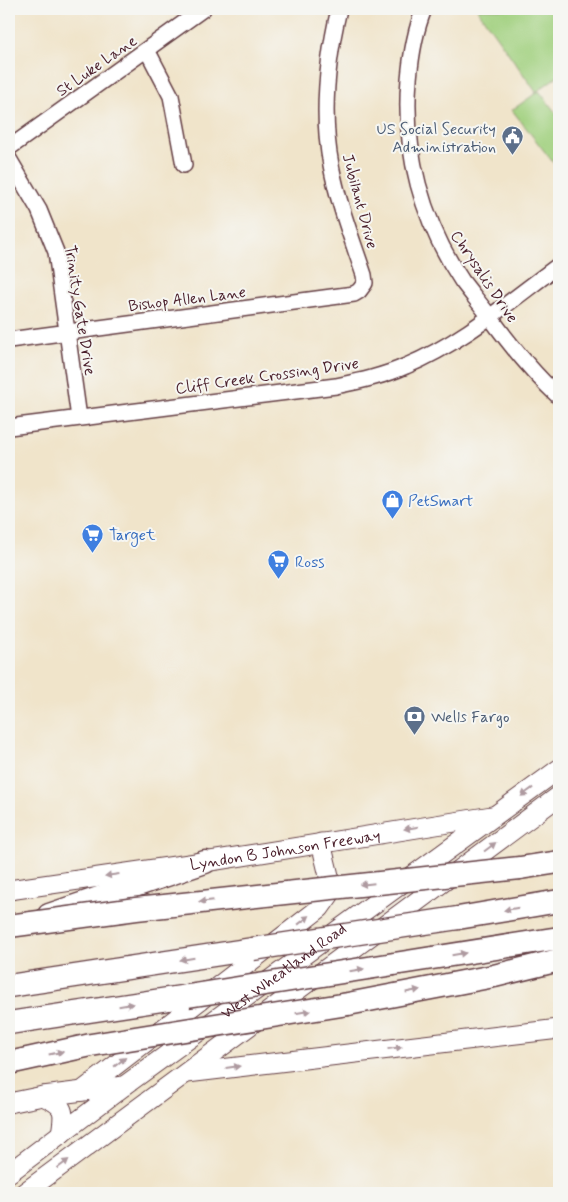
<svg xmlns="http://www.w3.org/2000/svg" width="568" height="1202" font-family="Mynerve,sans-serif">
	<rect width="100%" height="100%" fill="#f6f6f2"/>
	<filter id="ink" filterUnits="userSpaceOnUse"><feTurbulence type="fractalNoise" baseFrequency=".02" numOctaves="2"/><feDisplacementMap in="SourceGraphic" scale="10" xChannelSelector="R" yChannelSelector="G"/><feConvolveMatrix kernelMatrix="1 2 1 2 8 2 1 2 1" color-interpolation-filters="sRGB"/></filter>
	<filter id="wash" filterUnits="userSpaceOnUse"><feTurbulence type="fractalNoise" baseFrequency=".0096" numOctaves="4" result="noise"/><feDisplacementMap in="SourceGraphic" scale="20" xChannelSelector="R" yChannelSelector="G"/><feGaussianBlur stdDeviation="1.12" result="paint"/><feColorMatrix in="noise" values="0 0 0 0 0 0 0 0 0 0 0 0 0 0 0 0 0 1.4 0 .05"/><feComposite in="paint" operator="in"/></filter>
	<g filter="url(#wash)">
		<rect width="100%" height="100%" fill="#f0e4ca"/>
		<path fill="#a0d07e" stroke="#757854" d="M477,9h82v66l-23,17z
			M539,91l20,26v53l-47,-60z"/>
	</g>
	<g filter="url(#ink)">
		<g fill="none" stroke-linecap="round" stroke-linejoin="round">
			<defs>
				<path id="minor" d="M424,9c-9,22 -13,47 -15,70 -6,72 13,142 53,202 9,12 19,24 28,36 21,29 43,56 69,80
					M147,50l24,46 13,69
					M9,148l194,-139
					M9,159l30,51 17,42 23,166
					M9,340l345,-46 5,-3 6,-8 -1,-8c-12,-36 -26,-72 -33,-110 -10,-52 -4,-105 8,-156
					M9,427l327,-41c24,-5 48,-10 70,-20 56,-23 105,-66 153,-101"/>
				<g id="major">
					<path id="s1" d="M9,890l208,-30 275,-44"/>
					<path d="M187,1073l372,-44"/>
					<path d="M82,1091l238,-183 10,-14v-14l-9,-37"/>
					<path d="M43,1096c22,10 22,14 18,38"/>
					<path d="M9,1103l34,-7 81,-10"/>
					<path id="s2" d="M9,1173l115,-87 435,-317"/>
					<path d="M24,1193l535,-397"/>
				</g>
				<path id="highway" d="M520,868l39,-6
					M49,915l156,-53
					M458,918l101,-17
					M394,964l165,-26
					M9,986l244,-37
					M348,1004l146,-28 65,-16
					M9,1023l179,-27"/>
			</defs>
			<use href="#minor" stroke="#633d43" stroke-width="18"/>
			<use href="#major" stroke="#633d43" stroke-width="21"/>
			<use href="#highway" stroke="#633d43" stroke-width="25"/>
			<use href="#minor" stroke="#fff" stroke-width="15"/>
			<use href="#major" stroke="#fff" stroke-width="19"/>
			<use href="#highway" stroke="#fff" stroke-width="22"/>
			<defs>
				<path id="highway-bridge" d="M9,926l127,-17 384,-41
					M253,949l205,-31
					M188,996l206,-32
					M9,1063l82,-18 257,-41"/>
			</defs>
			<use href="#highway-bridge" stroke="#633d43" stroke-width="25" stroke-linecap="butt"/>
			<use href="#highway-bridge" stroke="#fff" stroke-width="22"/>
		</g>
		<defs><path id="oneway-solid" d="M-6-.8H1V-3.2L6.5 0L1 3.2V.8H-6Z" transform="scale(1.25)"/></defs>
		<g fill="#ae9aa0">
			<use href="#oneway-solid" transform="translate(527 792) rotate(144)"/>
			<use href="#oneway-solid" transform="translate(411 828) rotate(171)"/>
			<use href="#oneway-solid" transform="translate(490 847) rotate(-37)"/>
			<use href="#oneway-solid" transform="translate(112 875) rotate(172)"/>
			<use href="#oneway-solid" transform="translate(367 884) rotate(174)"/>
			<use href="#oneway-solid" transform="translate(206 901) rotate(174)"/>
			<use href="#oneway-solid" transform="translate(511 909) rotate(170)"/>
			<use href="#oneway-solid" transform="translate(304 920) rotate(-38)"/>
			<use href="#oneway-solid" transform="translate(459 954) rotate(-9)"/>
			<use href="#oneway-solid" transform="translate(187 959) rotate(171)"/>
			<use href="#oneway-solid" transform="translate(357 970) rotate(-9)"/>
			<use href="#oneway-solid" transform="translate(413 991) rotate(-11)"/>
			<use href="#oneway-solid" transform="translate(126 1005) rotate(-9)"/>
			<use href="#oneway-solid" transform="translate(303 1012) rotate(-9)"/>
			<use href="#oneway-solid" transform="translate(395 1048) rotate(-7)"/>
			<use href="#oneway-solid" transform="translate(56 1053) rotate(-12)"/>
			<use href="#oneway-solid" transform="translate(120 1062) rotate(-38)"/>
			<use href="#oneway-solid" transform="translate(233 1067) rotate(-7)"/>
			<use href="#oneway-solid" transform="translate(63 1164) rotate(-37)"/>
		</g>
	</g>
	<defs>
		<symbol id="civic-pin" viewBox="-11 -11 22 30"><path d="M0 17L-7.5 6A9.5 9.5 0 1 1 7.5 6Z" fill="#5c6f8a" stroke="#f6f6f2"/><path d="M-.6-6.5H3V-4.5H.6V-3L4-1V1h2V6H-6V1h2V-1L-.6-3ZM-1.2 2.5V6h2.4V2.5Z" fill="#fff"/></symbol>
		<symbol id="shop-pin" viewBox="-11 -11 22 30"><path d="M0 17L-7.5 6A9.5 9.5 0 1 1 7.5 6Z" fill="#3f7fe0" stroke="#f6f6f2"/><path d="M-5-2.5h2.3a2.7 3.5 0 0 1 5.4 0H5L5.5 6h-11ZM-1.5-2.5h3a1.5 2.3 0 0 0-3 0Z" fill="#fff"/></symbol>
		<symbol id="supermarket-pin" viewBox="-11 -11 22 30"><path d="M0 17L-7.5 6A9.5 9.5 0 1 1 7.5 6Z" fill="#3f7fe0" stroke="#f6f6f2"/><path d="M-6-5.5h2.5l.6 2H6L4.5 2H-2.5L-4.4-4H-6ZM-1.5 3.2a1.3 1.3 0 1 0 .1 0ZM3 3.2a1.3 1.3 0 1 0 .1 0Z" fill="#fff"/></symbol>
		<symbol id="bank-pin" viewBox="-11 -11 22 30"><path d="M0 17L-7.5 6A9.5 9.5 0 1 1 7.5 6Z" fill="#5c6f8a" stroke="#f6f6f2"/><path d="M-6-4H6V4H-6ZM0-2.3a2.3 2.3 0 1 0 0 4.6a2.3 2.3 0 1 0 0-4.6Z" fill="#fff"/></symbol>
	</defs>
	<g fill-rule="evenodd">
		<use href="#civic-pin" x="500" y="124" width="25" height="34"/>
		<use href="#shop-pin" x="380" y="488" width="25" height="34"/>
		<use href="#supermarket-pin" x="80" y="522" width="25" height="34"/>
		<use href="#supermarket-pin" x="266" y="548" width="25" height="34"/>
		<use href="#bank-pin" x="402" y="704" width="25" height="34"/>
	</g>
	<g text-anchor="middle" stroke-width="4" stroke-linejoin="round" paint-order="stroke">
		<g font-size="16" fill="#4a1f2b" stroke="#f6f6f2">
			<text transform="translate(96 65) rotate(-35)" y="6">St Luke Lane</text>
			<text transform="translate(361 201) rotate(75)" y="6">Jubilant Drive</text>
			<text transform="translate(485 276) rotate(56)" y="6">Chrysalis Drive</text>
			<text transform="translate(187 298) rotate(-7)" y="6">Bishop Allen Lane</text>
			<text transform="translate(81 310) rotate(81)" y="6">Trinity Gate Drive</text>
			<text transform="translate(267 375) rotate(-8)" y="6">Cliff Creek Crossing Drive</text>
			<text dy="6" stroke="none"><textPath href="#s1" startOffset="279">Lyndon B Johnson Freeway</textPath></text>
			<text dy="6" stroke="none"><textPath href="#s2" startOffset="341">West Wheatland Road</textPath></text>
		</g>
		<g font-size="16" fill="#4e5e75" stroke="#f6f6f2" text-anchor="end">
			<text x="496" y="134">US Social Security<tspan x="496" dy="18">Administration</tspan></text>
			<text x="431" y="722" text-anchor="start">Wells Fargo</text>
		</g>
		<g font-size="16" fill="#366cbe" stroke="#f6f6f2" text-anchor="start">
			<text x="408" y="506">PetSmart</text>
			<text x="109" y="540">Target</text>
			<text x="295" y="567">Ross</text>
		</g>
	</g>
	<rect width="568" height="1202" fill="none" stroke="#f6f6f2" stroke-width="30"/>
</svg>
